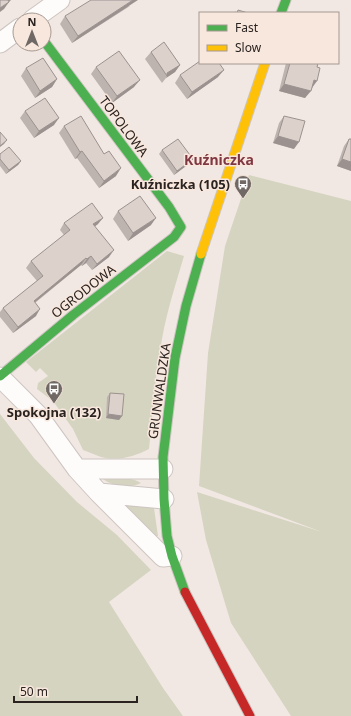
<svg xmlns="http://www.w3.org/2000/svg" width="351" height="716" font-family="'Noto Sans',sans-serif">
	<rect width="100%" height="100%" fill="#f2e8e3"/>
	<path fill="#d5d4c0" d="M249,175l102,26v515h-60l-60,-93 -25,-83 -9,-48 125,40 -123,-46 9,-133 17,-107z
		M167,251l17,5c-8,27 -17,55 -22,83 -7,36 -9,73 -13,110 -15,8 -31,12 -48,8 -6,-2 -12,-5 -18,-7l-10,-21 -20,-28 -16,-12 1,-6 10,-7 -8,-8 -4,4 -10,-10z
		M0,414l34,44 43,44 40,33 34,35 -42,32 54,86 20,28h-183z
		M102,478c13,0 28,-2 39,5 -11,6 -29,4 -39,-5z
		M123,504l31,4 4,28h-2l-34,-31z"/>
	<g fill="none" stroke-linecap="round" stroke-linejoin="round">
		<defs>
			<path id="street" d="M32,20l28,-20
				M0,43l20,-15
				M0,377l38,38 39,54 22,24 64,64 9,-1
				M77,469h86
				M99,493l65,6"/>
			<path id="fast" d="M281,13l5,-13
				M0,376l73,-61 101,-78 7,-10 -12,-20 -125,-166
				M185,592l-13,-36 -5,-20 -3,-37 -1,-42 12,-99 11,-52 15,-52"/>
			<path id="slow" d="M201,254l64,-191"/>
			<path id="jam" d="M185,592l65,124"/>
		</defs>
		<use href="#street" stroke="#cdc5c1" stroke-width="21"/>
		<use href="#fast" stroke="#cdc5c1" stroke-width="11"/>
		<use href="#slow" stroke="#cdc5c1" stroke-width="11"/>
		<use href="#jam" stroke="#cdc5c1" stroke-width="11"/>
		<use href="#street" stroke="#fdfcfb" stroke-width="19"/>
		<use href="#fast" stroke="#4caf50" stroke-width="9"/>
		<use href="#slow" stroke="#ffc107" stroke-width="9"/>
		<use href="#jam" stroke="#c62828" stroke-width="9"/>
	</g>
	<path fill="#beb4af" d="M130,6l-58,37 -12,-19 5,-8z
		M151,52l29,13 -5,7 -9,6 -4,5 -17,-24z
		M286,63h32l-6,25h-1l-6,10 -26,-7z
		M96,67l38,20 -22,16 -21,-29z
		M26,68l31,11 -5,8 -17,11 -14,-22z
		M180,75l38,2 -31,22 -12,-16z
		M25,111l29,14 -20,13 -14,-20z
		M284,116l10,33 -21,-6 6,-20z
		M64,126l52,50 -17,12 -22,-30 -2,1 -16,-26z
		M349,139l2,32 -14,-5 7,-20z
		M162,150l28,13 -16,12 -15,-21z
		M0,154l21,7 -3,4 -12,9 -6,-8z
		M118,211l33,14 -23,16 -15,-22z
		M64,223l34,1 -3,2 14,31 -17,13 -6,-7 -4,3 -1,-1 -46,38 1,13 -23,17 -13,-16v-5l3,-4 34,-27 -11,-13 5,-7 33,-26 -4,-5z
		M110,393l12,23 -3,4 -13,-2 1,-21z"/>
	<path fill="#9b928f" d="M7,0h4l-2,2 -5,7 -4,3v-4z
		M133,0h5l-66,43 6,-7z
		M180,65l-5,7 -9,6 1,-2v-3z
		M224,70l-6,7 -31,22 5,-7z
		M57,79l-5,8 -17,11 5,-7z
		M140,80l-6,7 -22,16 5,-7z
		M314,80l3,1 -5,7 -4,-1z
		M284,84l27,7 -6,7 -26,-7z
		M59,118l-5,7 -20,13 5,-7z
		M278,136l21,6 -5,7 -21,-6z
		M7,140l-3,4 -4,3v-1z
		M82,151l-5,7 -2,1 5,-7z
		M193,159l-3,4 -16,12 3,-4z
		M342,159l9,3v9l-14,-5z
		M21,161l-3,4 -12,9 3,-4z
		M121,168l-5,8 -17,12 5,-7z
		M103,218l-5,6 -9,7 4,-7z
		M156,218l-5,7 -23,16 5,-8z
		M114,250l-5,7 -17,13 5,-6z
		M91,256l-5,7 -4,3 5,-7z
		M86,258l-5,7 -52,42 5,-6z
		M40,309l-4,7 -23,17 5,-6z
		M108,414l14,2 -3,4 -13,-2z"/>
	<path fill="#ddd1cc" stroke="#9b928f" d="M0,0h8l1,2 -9,6z
		M91,0h42l-55,36 -13,-20z
		M238,10l10,3h-13v-1l2,1z
		M164,42l16,23 -13,8v3l-16,-24z
		M119,51l21,29 -23,16 -21,-29z
		M43,58l14,21 -17,12 -14,-23z
		M200,61v2h19l5,7 -32,22 -12,-17z
		M290,63h28l-1,4 3,1 -3,13 -3,-1 -3,11 -27,-7z
		M45,98l14,20 -20,13 -14,-20z
		M81,116l23,38 5,-3 12,17 -17,13 -22,-30 -2,1 -16,-26z
		M284,116l21,5 -6,21 -21,-6z
		M0,132l7,8 -7,6z
		M178,139l15,20 -16,12 -15,-21z
		M349,139h2v23l-9,-3z
		M9,147l12,14 -12,9 -9,-11v-5z
		M140,196l16,22 -23,15 -15,-22z
		M92,203l11,15 -10,6 21,26 -17,14 -6,-8 -4,3 -1,-1 -52,43 6,8 -22,18 -15,-19 40,-32 -12,-15 39,-31 -6,-7z
		M110,393l14,1 -2,22 -14,-2z"/>
	<defs>
		<symbol id="bus-pin" viewBox="-11 -11 22 30"><path d="M0 17L-7.5 6A9.5 9.5 0 1 1 7.5 6Z" fill="#706864" stroke="#f8e7dd"/><path d="M-5-6H5V4H4V6H2V4H-2V6H-4V4H-5ZM-3.5-4V0h7V-4ZM-3.5 1.2v1.5H-2V1.2ZM2 1.2v1.5H3.5V1.2Z" fill="#fff"/></symbol>
	</defs>
	<g fill-rule="evenodd">
		<use href="#bus-pin" x="233" y="174" width="20" height="27"/>
		<use href="#bus-pin" x="44" y="379" width="20" height="27"/>
	</g>
	<g text-anchor="middle" stroke-width="3" stroke-linejoin="round" paint-order="stroke">
		<g font-size="13" fill="#2a2320" stroke="#f8e7dd">
			<text transform="translate(124 126) rotate(53)" y="5">TOPOLOWA</text>
			<text transform="translate(83 291) rotate(-38)" y="5">OGRODOWA</text>
			<text transform="translate(159 391) rotate(-82)" y="5">GRUNWALDZKA</text>
		</g>
		<g font-size="13" font-weight="bold" fill="#2a2320" stroke="#f8e7dd" text-anchor="end">
			<text x="230" y="189">Kuźniczka (105)</text>
			<text x="54" y="417" text-anchor="middle">Spokojna (132)</text>
		</g>
		<g font-size="14" font-weight="bold" fill="#7f3744" stroke="#f8e7dd">
			<text x="219" y="165">Kuźniczka</text>
		</g>
	</g>
	<rect x="199" y="12" width="140" height="52" fill="#f8e7dd" stroke="#a69991"/>
	<rect x="207" y="25" width="20" height="6" fill="#4caf50" stroke="#a69991"/>
	<text x="235" y="32" font-size="12" fill="#2a2320">Fast</text>
	<rect x="207" y="45" width="20" height="6" fill="#ffc107" stroke="#a69991"/>
	<text x="235" y="52" font-size="12" fill="#2a2320">Slow</text>
	<g transform="translate(32 32)"><circle r="19" fill="#f8e7dd" stroke="#a69991"/>
	<path d="M0-3L7 15L0 10L-7 15Z" fill="#706864"/>
	<text y="-6" font-size="11" font-weight="bold" text-anchor="middle" fill="#2a2320">N</text>
	</g>
	<path d="M14 696v6h123v-6" fill="none" stroke="#2a2320" stroke-width="2"/>
	<text x="20" y="696" font-size="12" fill="#2a2320" stroke="#f8e7dd" stroke-width="3" paint-order="stroke">50 m</text>
</svg>
